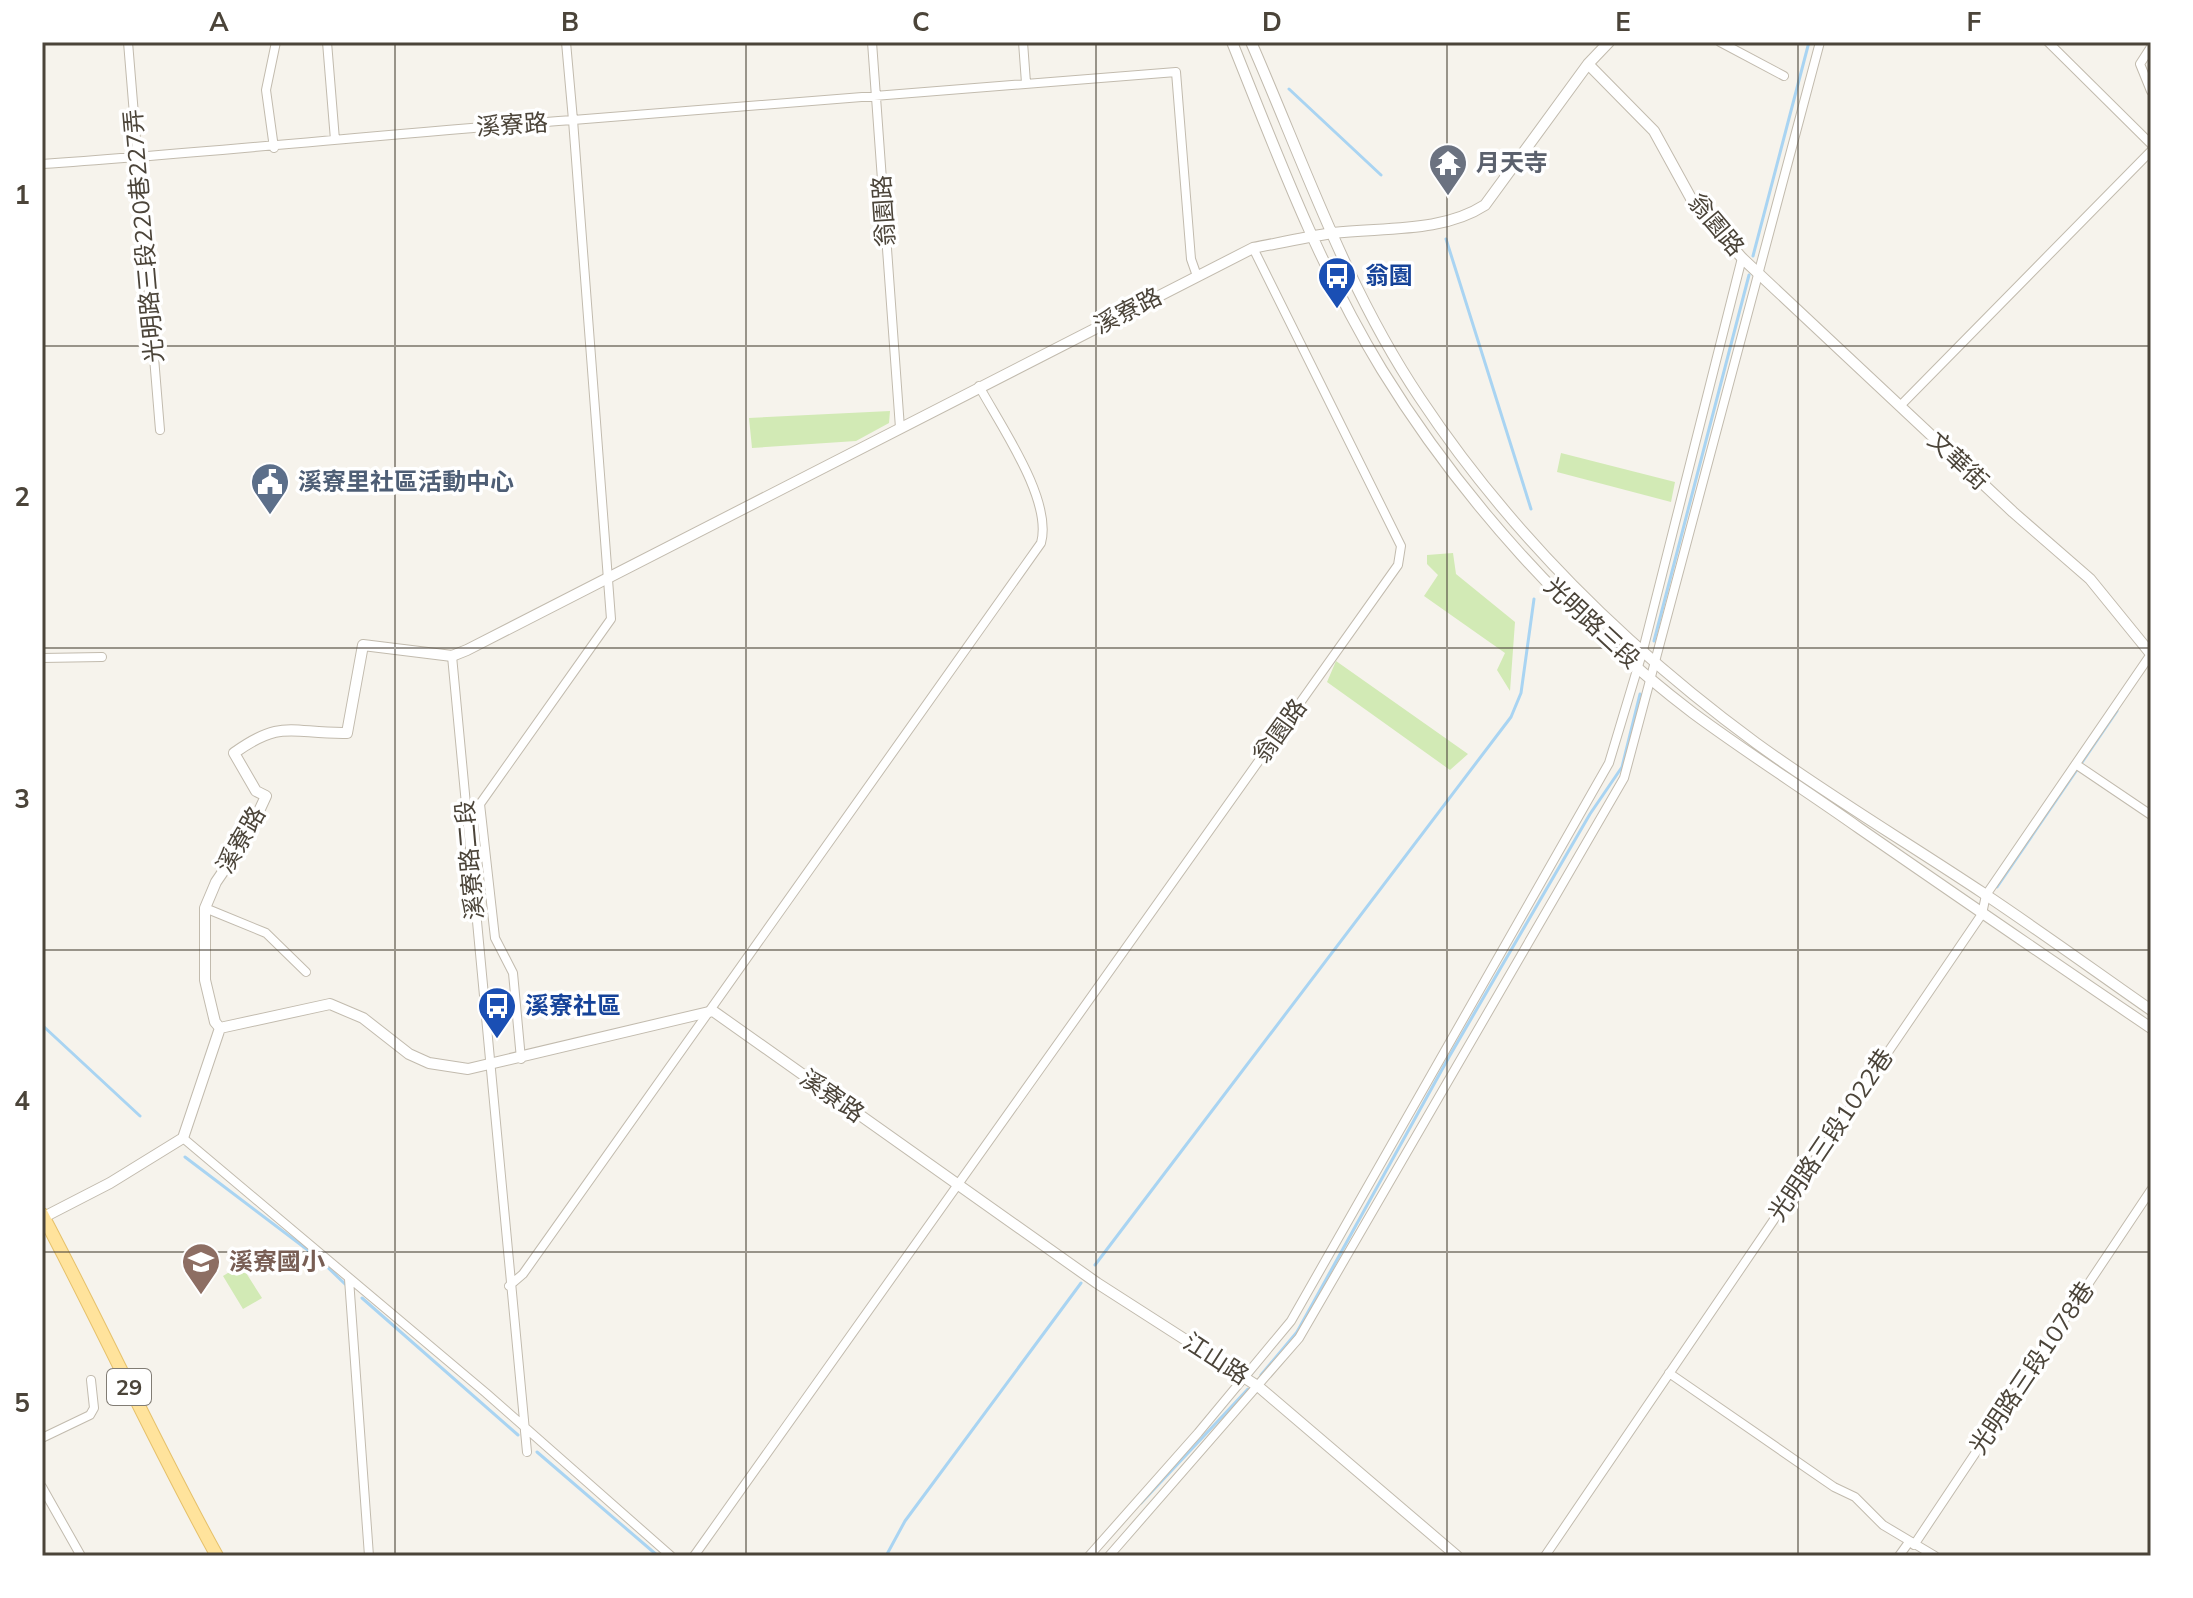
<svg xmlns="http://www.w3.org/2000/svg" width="2193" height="1598" font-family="Mulish,'Noto Sans TC',sans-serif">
	<rect width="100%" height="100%" fill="#f6f3ec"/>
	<path fill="#d2eab5" d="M890,411l-1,12 -33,18 -104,7 -3,-30z
		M1561,453l114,29 -4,20 -114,-30z
		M1453,553l3,21 59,48 -5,69 -13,-21 8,-17 -81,-57 14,-21 -11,-11v-9z
		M1336,661l132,93 -18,16 -123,-88z
		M241,1265l21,33 -19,11 -20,-33z"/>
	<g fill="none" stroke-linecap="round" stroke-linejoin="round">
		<path stroke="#a9d4f2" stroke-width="3" d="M1289,89l92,86
			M1446,239l85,270
			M1753,256l56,-214
			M1654,641l95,-366
			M1997,887l120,-176
			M42,1025l98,91
			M185,1157l132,100 28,27
			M1095,1265l416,-548 10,-24 13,-94
			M362,1298l156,137
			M1261,1375l36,-43 152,-275 141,-243 32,-47 18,-73
			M537,1452l121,104
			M1141,1503l107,-114
			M886,1556l19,-35 176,-238"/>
		<defs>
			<path id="minor" d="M128,42l32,388
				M327,42l8,98
				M566,42l7,78 603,-48 15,187 6,17
				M872,42l28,386
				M1023,42l3,41
				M1720,42l64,34
				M2048,42l103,102
				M2151,47l-11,17 11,27
				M274,148l-8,-58 10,-48
				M42,164c177,-12 353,-31 531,-44l38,499 -131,185 15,134 18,35 8,86
				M1900,406l251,-255
				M452,656l75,796
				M42,658l60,-1
				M2077,765l74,50
				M205,908l61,25 40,39
				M183,1138l303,255 185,163
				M349,1279l20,277
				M509,1286l14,-12 518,-731c12,-43 -41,-118 -62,-157
				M1669,1373l165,114 21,10 28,28 52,31
				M42,1438l48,-23 4,-7 -3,-28
				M42,1487l39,69
				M1914,1545l237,-355
				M694,1556l704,-991 3,-19 -148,-298
				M1089,1556l109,-123 93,-112 318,-558 34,-113 99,-392
				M1109,1556l190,-218 325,-560 196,-736
				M1545,1556l437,-642 4,-19 165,-241
				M1899,1556l10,-14"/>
			<path id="tertiary" d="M1232,42c45,112 87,225 150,328 80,130 189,250 311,343 54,40 111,76 166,115 97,67 194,134 292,200
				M1251,42c53,121 95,246 169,356 89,134 207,250 336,345 73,53 152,100 227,150 57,38 112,78 168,117
				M1588,64l66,67 39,71 49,56 271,254 77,67 61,75
				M220,1028l110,-24 33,14 46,36 20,9 39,6 245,-58 384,272 162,104 198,169
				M44,1217l66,-34 73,-45 37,-110 -5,-6 -10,-42v-72l11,-26 32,-47 18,-39 -10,-5 -22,-38c49,-35 57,-19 113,-20l16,-88 89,11 15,-6 786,-402c26,-5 53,-11 80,-15 50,-6 109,0 152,-28l103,-141 21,-22"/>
			<path id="primary" d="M42,1214c60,113 113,230 175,342"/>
		</defs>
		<use href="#minor" stroke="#c2bbae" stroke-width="10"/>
		<use href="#tertiary" stroke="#c2bbae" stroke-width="12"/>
		<use href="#primary" stroke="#e6c16a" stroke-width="14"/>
		<use href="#minor" stroke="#fff" stroke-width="8"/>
		<use href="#tertiary" stroke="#fff" stroke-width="10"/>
		<use href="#primary" stroke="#ffe39c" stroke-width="12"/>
	</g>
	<path fill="none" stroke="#4b4439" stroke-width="2" stroke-opacity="0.55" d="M395,42v1514M746,42v1514M1096,42v1514M1447,42v1514M1798,42v1514M42,346h2109M42,648h2109M42,950h2109M42,1252h2109"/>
	<defs>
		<symbol id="temple-pin" viewBox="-11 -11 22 30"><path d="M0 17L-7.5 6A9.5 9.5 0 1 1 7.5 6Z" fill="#6b7280" stroke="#fff"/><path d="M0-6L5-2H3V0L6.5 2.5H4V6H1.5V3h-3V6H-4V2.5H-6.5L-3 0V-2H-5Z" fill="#fff"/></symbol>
		<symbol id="bus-pin" viewBox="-11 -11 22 30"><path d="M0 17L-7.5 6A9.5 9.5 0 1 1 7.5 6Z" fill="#1a4fb4" stroke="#fff"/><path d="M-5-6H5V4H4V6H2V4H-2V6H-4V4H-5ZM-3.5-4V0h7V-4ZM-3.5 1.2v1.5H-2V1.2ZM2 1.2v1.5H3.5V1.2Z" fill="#fff"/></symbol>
		<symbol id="civic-pin" viewBox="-11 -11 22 30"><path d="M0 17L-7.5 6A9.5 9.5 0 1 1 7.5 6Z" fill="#5c6f8a" stroke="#fff"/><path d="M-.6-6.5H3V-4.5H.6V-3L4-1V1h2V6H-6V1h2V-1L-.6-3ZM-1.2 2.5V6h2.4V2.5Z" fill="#fff"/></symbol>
		<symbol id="school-pin" viewBox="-11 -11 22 30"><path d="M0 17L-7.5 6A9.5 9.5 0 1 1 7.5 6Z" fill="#8d6e63" stroke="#fff"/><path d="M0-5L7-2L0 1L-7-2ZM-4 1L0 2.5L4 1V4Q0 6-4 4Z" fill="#fff"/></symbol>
	</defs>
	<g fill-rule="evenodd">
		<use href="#temple-pin" x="1426" y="141" width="44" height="60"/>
		<use href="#bus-pin" x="1315" y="254" width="44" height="60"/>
		<use href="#civic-pin" x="248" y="460" width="44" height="60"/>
		<use href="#bus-pin" x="475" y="984" width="44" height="60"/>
		<use href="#school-pin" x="179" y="1240" width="44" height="60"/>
	</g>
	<g text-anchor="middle" stroke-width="7" stroke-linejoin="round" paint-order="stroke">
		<rect fill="#fff" stroke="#817c74" stroke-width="2" x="107" y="1369" width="44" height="36" rx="6"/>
		<g font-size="22" font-weight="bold" fill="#4b4439">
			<text x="129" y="1395">29</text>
		</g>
		<g font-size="24" fill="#4b4439" stroke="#fff">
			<text transform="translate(512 125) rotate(-4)" y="8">溪寮路</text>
			<text transform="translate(884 211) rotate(-94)" y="8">翁園路</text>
			<text transform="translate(1716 225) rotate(50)" y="8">翁園路</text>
			<text transform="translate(144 236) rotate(-95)" y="8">光明路三段220巷227弄</text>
			<text transform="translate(1128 311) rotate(-27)" y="8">溪寮路</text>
			<text transform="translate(1958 461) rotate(43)" y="8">文華街</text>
			<text transform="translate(1592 623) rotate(43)" y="8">光明路三段</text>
			<text transform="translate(1280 731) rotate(-54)" y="8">翁園路</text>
			<text transform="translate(241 840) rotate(-60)" y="8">溪寮路</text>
			<text transform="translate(470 860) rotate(-95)" y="8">溪寮路二段</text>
			<text transform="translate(832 1096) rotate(35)" y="8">溪寮路</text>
			<text transform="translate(1831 1135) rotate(-56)" y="8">光明路三段1022巷</text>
			<text transform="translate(1216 1359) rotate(33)" y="8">江山路</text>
			<text transform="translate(2032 1368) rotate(-56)" y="8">光明路三段1078巷</text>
		</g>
		<g font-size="24" font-weight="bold" fill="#5b616d" stroke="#fff" text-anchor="start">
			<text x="1476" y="171">月天寺</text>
		</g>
		<g font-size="24" font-weight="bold" fill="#164399" stroke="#fff" text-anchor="start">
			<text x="1365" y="284">翁園</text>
			<text x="525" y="1014">溪寮社區</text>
		</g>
		<g font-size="24" font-weight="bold" fill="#4e5e75" stroke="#fff" text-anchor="start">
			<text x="298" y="490">溪寮里社區活動中心</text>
		</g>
		<g font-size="24" font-weight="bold" fill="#785e54" stroke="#fff" text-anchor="start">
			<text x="229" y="1270">溪寮國小</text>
		</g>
	</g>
	<rect width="2193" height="1598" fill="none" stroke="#ffffff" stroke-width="88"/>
	<rect x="44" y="44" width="2105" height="1510" fill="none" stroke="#4b4439" stroke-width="3"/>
	<g font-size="26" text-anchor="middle" font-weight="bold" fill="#4b4439">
		<text x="219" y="31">A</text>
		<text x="570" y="31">B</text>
		<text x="921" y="31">C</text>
		<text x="1272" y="31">D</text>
		<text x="1623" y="31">E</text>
		<text x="1974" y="31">F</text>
		<text x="22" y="204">1</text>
		<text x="22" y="506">2</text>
		<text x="22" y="808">3</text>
		<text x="22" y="1110">4</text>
		<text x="22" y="1412">5</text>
	</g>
</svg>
